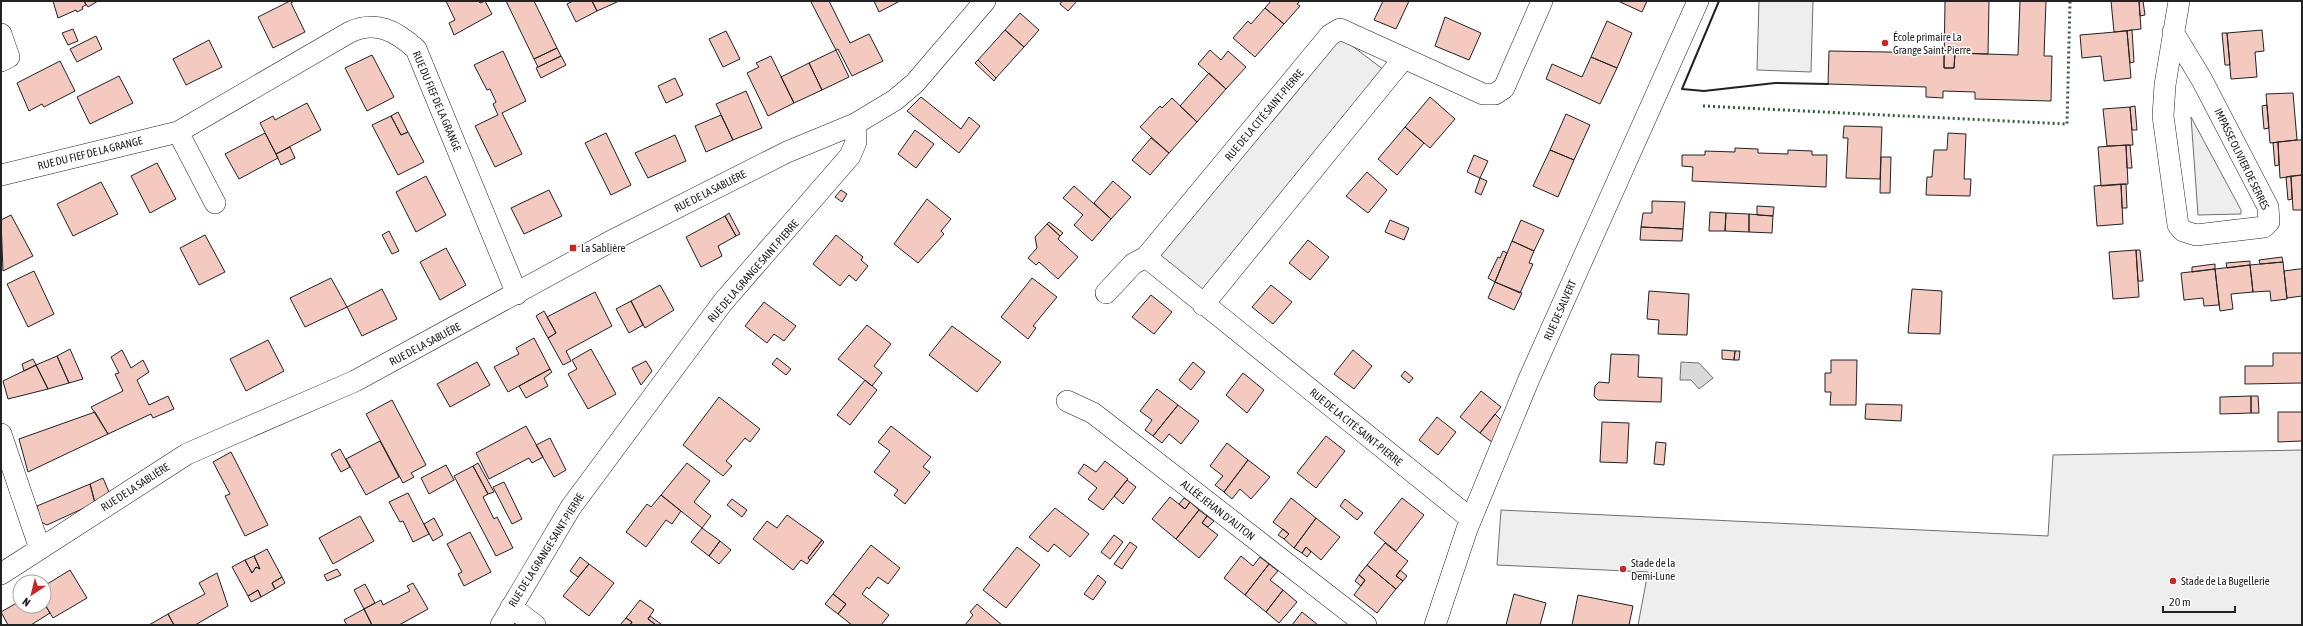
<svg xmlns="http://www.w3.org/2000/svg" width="2303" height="626" font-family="'Asap Condensed',sans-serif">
	<rect width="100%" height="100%" fill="#fff"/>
	<path fill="#eee" stroke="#6f6f6f" d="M1759,1h54l-2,71 -54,-2z
		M1339,36l45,34 -178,224 -49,-40z
		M2191,117l50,93v4l-43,1z
		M2302,450v175h-664l10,-53 -151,-7 4,-55 547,26 5,-81z"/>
	<path fill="#d9d9d9" stroke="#6f6f6f" d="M1681,362l18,1 14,15 -14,11 -8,-9h-11z"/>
	<path fill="#f3c9c0" stroke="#222" d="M53,1h31l2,4 -4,2 1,2 -6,3 -1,-2 -18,8z
		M84,1h14l-10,6z
		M290,1h4l-3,2 14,29 -32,16 -15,-31z
		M446,1h33l1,2 5,-2 7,13 -38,21 -5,-12 6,-3z
		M506,1h28l23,47 -23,11z
		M573,1h19l5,10 -21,11 -9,-18z
		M592,1h24l1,1 -20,9z
		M814,1h15l21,42 19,-9 14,27 -31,15 -14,-27 -2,1 -25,-48z
		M874,1h26l-21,11z
		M1062,1h15l-9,10 -8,-7z
		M1271,1h29l-3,3 3,2 -16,18 -19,-16z
		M1383,1h26l-13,28 -22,-9z
		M1618,1h29l-5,11z
		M1945,1h44l-1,53 -33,-1 -1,15h-10z
		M2020,1h26l-2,55h8l-1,45 -76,-2v-7l-32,-1v7l-17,-1v-10l-98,-3 1,-33 115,2v15h10l1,-15 63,2z
		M2111,1h28l2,28 -27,3z
		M2139,1h4l2,14 -5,1z
		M1265,8l19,16 -29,33 -22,-19 15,-17 3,3z
		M1020,13l19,17 -15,17 -19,-17z
		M1445,17l36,16 -12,27 -34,-14z
		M1607,21l25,12 -15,35 -26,-11z
		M73,29l5,12 -10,4 -6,-12z
		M1005,30l19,17 -28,31 -18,-18z
		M2132,30l2,32 -4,1 -3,-32z
		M2262,30l2,21 -9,1 2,25 -26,2 -4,-46z
		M726,31l14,28 -17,8 -14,-28z
		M2127,31l4,47 -27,3 -3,-25 -19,2 -2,-23z
		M2222,33h5l3,32h-5z
		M96,36l6,13 -25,13 -7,-13z
		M209,40l13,27 -36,18 -13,-26z
		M557,48l4,8 -23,11 -4,-8z
		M836,50l13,27 -27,13 -13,-27z
		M1210,50l11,10 7,-9 18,16 -20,22 -28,-25z
		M503,51l23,50 -24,12 20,41 -27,13 -20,-41 23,-11 -5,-11 3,-2 -6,-13 -3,1 -13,-25z
		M372,55l22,42 -27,14 -22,-43z
		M561,56l5,9 -25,13 -5,-10z
		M771,56l23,47 -26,13 -21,-43 12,-6 -3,-4z
		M1591,57l26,11 -17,36 -54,-25 6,-15 30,13z
		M978,60l18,18 -2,3 -19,-18z
		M60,61l15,30 -31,16 -2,-3 -13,7 -12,-28z
		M809,63l13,27 -28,13 -13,-26z
		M1209,73l17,16 -29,33 -17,-16z
		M119,76l14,27 -43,21 -13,-27z
		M675,78l8,17 -17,8 -8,-17z
		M746,91l16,37 -29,12 -17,-36z
		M2293,93l4,47 -27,3 -4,-49z
		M921,97l40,32 8,-12 11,9 -21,27 -52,-42z
		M1430,97l25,22 -25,29 -25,-21z
		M1172,98l25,24 -28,31 -29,-26 20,-21 2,2z
		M307,103l14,27 -45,24 -16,-31 13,-7 2,4z
		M2267,105l2,23 -5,1 -2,-23z
		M2135,106l2,24h-5l-2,-23z
		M2130,107l3,38 -26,1 -4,-37z
		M398,112l10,20 -7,3 -10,-19z
		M1566,114l24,11 -16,35 -24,-10z
		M721,115l12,25 -27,12 -11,-26z
		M391,116l10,19 7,-3 16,30 -26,13 -26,-50z
		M1844,126l38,1 -2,52 -34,-1 2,-40h-5z
		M1405,127l19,16 -27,32 -19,-16z
		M915,130l19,14 -18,24 -18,-14z
		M265,133l13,25 -39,21 -14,-25z
		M606,133l25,52 -20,10 -26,-52z
		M1948,133l18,1 -2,45h7l-1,17 -44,-1 1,-18h5l2,-27h13z
		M675,135l11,26 -38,17 -13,-25z
		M1151,138l18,15 -19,22 -18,-15z
		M2297,140h5v35l-22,3 -2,-36z
		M2278,142l1,23 -4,1 -2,-23z
		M2126,145l2,39 -27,2 -3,-39z
		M2126,145h4l2,23h-5z
		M290,147l5,11 -14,7 -5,-11z
		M1735,148l23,1v4l30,1v-4l24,1v4h15l-1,32 -134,-6 1,-14 -11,-1v-11h23v-4l30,1z
		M1550,150l24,10 -16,37 -25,-11z
		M1474,155l14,6 -8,17 -13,-6z
		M1881,157h10l-1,36h-10z
		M157,163l19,36 -26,14 -19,-37z
		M1367,172l20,18 -19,23 -22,-17z
		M2302,175v35h-9l-2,-34z
		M426,176l20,39 -30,17 -20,-40z
		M2291,176l1,23 -4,1 -2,-23z
		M1480,178l7,3 -6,14 -6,-3z
		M1113,181l18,16 -20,22 -17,-16z
		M101,182l17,32 -45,22 -16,-32z
		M2121,184h5l1,24h-5z
		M2121,184l2,40 -26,2 -3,-40z
		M1074,186l37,33 -19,22 -18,-16 9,-10 -20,-17z
		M549,190l13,26 -38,18 -13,-26z
		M841,190l6,4 -5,8 -7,-5z
		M927,199l24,20 -10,12 3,3 -26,29 -24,-19z
		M1652,201l33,1 -2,27 -42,-2 2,-14h9z
		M1757,206l17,1 -1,9 -16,-1z
		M1710,212l16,1 -1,18h-16z
		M729,213l11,21 -4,2 -11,-20z
		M1726,213l23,1v18l-24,-1z
		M1749,214l24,2 -1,17 -23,-1z
		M11,215l22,41 -30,15 -2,-51z
		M725,216l11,20 -18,10 4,10 -21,11 -15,-30z
		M1390,220l19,8 -5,12 -19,-8z
		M1521,220l23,10 -10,21 -22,-10z
		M1049,222l14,11 -3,3 -13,-12z
		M1047,224l13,12 -2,3 20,18 -20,22 -19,-17 -3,3 -8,-7 9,-10 -2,-11z
		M1641,227l42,2 -1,12 -42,-1z
		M389,231l10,20 -7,3 -10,-19z
		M205,235l20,37 -26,13 -19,-37z
		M836,235l27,22 -2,3 7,6 -12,15 -7,-6 -9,11 -27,-22z
		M1308,240l21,17 -19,23 -21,-17z
		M1512,241l22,10 -5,12 4,1 -13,29 -25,-11z
		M446,248l20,37 -26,15 -20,-38z
		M2136,250l3,47 -26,2 -4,-47z
		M2136,250h4l3,31h-5z
		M1503,251l4,2 -12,29 -7,-4 10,-21 2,1z
		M2282,257l1,5 -23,2 -1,-4z
		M2250,261v4l-23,3 -1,-5z
		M2283,262l4,37 -16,2 -1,-10 -17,1 -3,-27z
		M2215,264v5l-23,3v-5z
		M2250,265l3,27 -22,2 2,15 -13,2 -5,-42z
		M2215,269l4,36 -15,1 -1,-8 -19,2 -3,-27z
		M2299,269h3v27l-15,2 -3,-27z
		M34,271l20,43 -26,13 -21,-43z
		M331,278l16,29 -42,20 -15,-29z
		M1032,278l25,19 -24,29 3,2 -8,11 -27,-22z
		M1495,282l27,11 -8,17 -26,-12z
		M660,285l14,25 -29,18 -14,-27z
		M1271,285l21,17 -19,22 -21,-17z
		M382,289l15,30 -35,17 -15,-29z
		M1912,289l30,2 -2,43 -32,-1z
		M1649,291l40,3 -2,41 -29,-1 1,-14 -12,-1z
		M595,292l17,34 -46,25 5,10 -8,4 -15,-27 8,-5 -9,-16z
		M1151,295l21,17 -18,22 -22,-17z
		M631,301l12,24 -14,8 -13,-24z
		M764,302l32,24 -12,15 -10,-7 -7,9 -22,-17z
		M544,311l12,22 -8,5 -12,-22z
		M867,325l24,19 -17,22 8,7 -10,13 -34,-27z
		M952,326l49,36 -24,30 -48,-37z
		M534,338l16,31 -42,23 -14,-25 25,-13 -3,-6z
		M268,340l16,31 -38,20 -16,-32z
		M70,349l13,30 -14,4 -12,-27z
		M591,349l25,45 -28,15 -20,-35 9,-5 -5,-9z
		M122,350l9,18 12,-8 6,12 -12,8 12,25 19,-9 6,13 -21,9 -2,-4 -43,20 -17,-27 32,-16 -8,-17 4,-1 -8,-16z
		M1353,350l19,16 -18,23 -20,-15z
		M1722,350l13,1 -1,9 -12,-1z
		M1735,351h5l-1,9h-5z
		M2273,353h29v30l-57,1v-18h28z
		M1611,354l28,1 -1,22 24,1 -1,24 -63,-2 -4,-4 1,-10 4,-4 10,1z
		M57,356l12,27 -21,6 -12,-24z
		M777,358l14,11 -5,6 -14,-11z
		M33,359l3,6 -12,6 -2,-7z
		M1831,360h26l-1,45h-26l1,-13h-6v-19h6z
		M646,361l6,10 -11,14 -9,-17z
		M477,362l13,23 -40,22 -13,-23z
		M1193,362l12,10 -14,18 -12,-10z
		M36,365l12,24 -40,10 -5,-18z
		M550,369l2,3 -8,6 4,8 -22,12 -7,-12z
		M1405,371l8,7 -4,5 -8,-7z
		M1243,373l21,17 -17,23 -21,-18z
		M865,380l12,10 -27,35 -13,-10z
		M1157,389l21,16 -25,31 -8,-6 7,-10 -12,-9z
		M1481,391l20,16 -21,26 -20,-16z
		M2251,396v17l-31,1v-17z
		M2251,396h7l1,17h-8z
		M719,397l41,32 -10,13 -5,-4 -19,23 6,5 -9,10 -40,-31z
		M392,400l34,65 -15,8 3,4 -11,6 -37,-69z
		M1866,404l36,1 -1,16 -36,-2z
		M1178,405l21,16 -18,23 -12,-10 -7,9 -9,-7z
		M95,412l13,22 -80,38 -9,-33z
		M2278,412h24v29l-24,1z
		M1495,414l7,7 -9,22 -13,-10z
		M1437,417l19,15 -18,23 -19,-15z
		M1602,422l27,1 -2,40 -27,-1z
		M526,426l17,31 -11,6 -3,-5 -40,21 -13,-26z
		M891,426l40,31 -8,10 7,5 -25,32 -11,-9 4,-5 -24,-18 16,-21 -12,-9z
		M1326,436l19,15 -29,37 -19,-15z
		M550,438l16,32 -12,7 -18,-32z
		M380,441l19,36 -33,18 -20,-36z
		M1656,442l10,1 -2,22 -10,-1z
		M1227,443l21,17 -24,32 -9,-7 8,-9 -13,-10z
		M340,449l10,18 -9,5 -10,-18z
		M231,452l37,73 -23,11 -20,-40 5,-2 -17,-32z
		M1248,460l22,17 -19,22 -11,-10 -8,10 -8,-7z
		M1105,461l23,18 -25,31 -15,-11 9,-11 -19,-15 6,-9 12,8z
		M478,463l16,29 -6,2 -15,-28z
		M687,463l23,18 -16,21 17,14 -9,12 -41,-33z
		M446,465l8,15 -25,14 -8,-16z
		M473,466l15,28 -5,3 11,22 3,-2 16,31 -17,8 -42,-80z
		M103,478l6,14 -14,11 -5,-19z
		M1127,480l9,7 -13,17 -9,-8z
		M504,482l18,37 -10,5 -19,-37z
		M90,484l5,19 -48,22 -6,-3 -4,-16z
		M408,493l21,41 -16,8 -10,-21 -3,1 -11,-20z
		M661,495l20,16 -9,13 -6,-4 -20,27 -20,-15 21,-28 4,3z
		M1170,497l15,12 5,-7 9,8 -23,29 -24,-20z
		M1184,498l6,4 -5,7 -6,-5z
		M1291,498l25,20 -22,30 -10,-9 5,-5 -16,-12z
		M1402,498l22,17 -28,36 -22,-18z
		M732,499l15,11 -5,7 -15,-12z
		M1345,499l18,14 -6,7 -17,-14z
		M1055,508l34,26 -19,23 -16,-13 -6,8 -19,-15z
		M1199,510l8,6 -5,7 16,12 -19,23 -23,-19z
		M787,515l35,25 -14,18 2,2 -3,4 -6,-4 -8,10 -40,-31 14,-18 10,7z
		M360,516l14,25 -41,23 -14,-26z
		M1207,516l7,5 -6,6 -6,-4z
		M434,518l9,17 -10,6 -9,-17z
		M1316,518l24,19 -19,23 -15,-13 -4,6 -8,-5z
		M702,528l18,13 -11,15 -18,-14z
		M1283,529l6,5 -5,5 -6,-4z
		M470,532l21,40 -27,14 -6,-12 4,-2 -15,-28z
		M1114,535l9,7 -13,17 -9,-7z
		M822,540l2,2 -14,18 -2,-2z
		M720,541l11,9 -12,14 -10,-8z
		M1130,542l7,5 -15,22 -8,-5z
		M1385,543l23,18 -12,15 7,5 -7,8 -29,-24z
		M871,545l29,23 -12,16 -10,-7 -9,12 -2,-2 -5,7 27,21 -8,10h-29l-14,-11 8,-10 -13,-10z
		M1017,547l23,18 -34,43 -23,-18z
		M1306,547l5,5 -4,5 -5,-4z
		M267,549l15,28 -10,6 3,6 -14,8 -3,-7 -10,6 -16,-29 13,-7 7,13 4,-6 4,2 -6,-13z
		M254,556l6,13 -4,-2 -4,6 -7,-13z
		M1241,556l12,10 7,-9 9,7 -24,31 -21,-17z
		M580,557l9,7 -11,13 -8,-6z
		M589,564l25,19 -25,33 -26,-20z
		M1269,564l9,7 -8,9 13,10 -17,22 -21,-17z
		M1367,565l29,24 -19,24 -23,-18 11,-15 -6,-5z
		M337,569l4,6 -14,6 -3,-6z
		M70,570l17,28 -34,20 -9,-15v-17z
		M1400,570l7,6 -4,5 -7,-5z
		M217,573l11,33 -33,19h-21l-6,-11 37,-20 -6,-11z
		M1098,575l8,7 -13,18 -9,-6z
		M1359,575l6,5 -4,6 -6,-5z
		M282,577l3,6 -10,6 -3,-6z
		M413,583l15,26 -29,16h-27l-8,-16 17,-9 2,5 27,-14 -3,-5z
		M365,584l10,19 -11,6 -10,-19z
		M258,590l3,7 -10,5 -3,-6z
		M1283,590l14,12 -18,21 -13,-11z
		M833,594l13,10 -8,10 -13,-10z
		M1514,594l32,9 -6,22h-34z
		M1578,595l55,11 -4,19h-57z
		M640,600l14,10 -6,9 8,6h-26l2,-3 -6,-4z
		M20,601v5h24v-3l6,10 -19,12h-23l-7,-13z
		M977,604l25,21h-37l8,-10 -3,-3z
		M364,609l8,16h-25l-3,-5z
		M1302,612l16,13h-26z
		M168,614l6,11h-25z
		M650,616l11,8v1h-5l-8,-6z
		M626,618l6,4 -2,3h-10z"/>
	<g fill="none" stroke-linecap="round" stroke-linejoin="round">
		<defs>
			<path id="street" d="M2173,32l29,48 66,127 1,15 -5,5 -68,8 -13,-4 -5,-6 -15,-109 2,-31 14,-84
				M1,34l8,23 -8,4
				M178,132l37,71
				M1,175l177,-43 172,-100c26,-12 46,-1 66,17l101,245
				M1146,257l184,-222 10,-6 143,65h12l9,-6 38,-87
				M1106,293l27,-29 13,-7 325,262
				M1203,305l201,-247
				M1067,401l26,12 273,212
				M1,434l39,115
				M1,574l186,-120 168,-73 260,-142 172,-87 68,-28 40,-24 20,-17 70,-82
				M511,607l24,18
				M501,625l70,-118 152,-205 127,-146 6,-14 -1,-18
				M1435,625l32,-96 62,-150 169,-378"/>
		</defs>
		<use href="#street" stroke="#222" stroke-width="22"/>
		<use href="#street" stroke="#fff" stroke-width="21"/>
		<path stroke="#2f5e38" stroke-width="3" stroke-dasharray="2 3" stroke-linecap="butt" d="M1703,106l364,18 3,-123"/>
		<path stroke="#222" stroke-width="2" d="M1719,1l-37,88 22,2 71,-8 53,1"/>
	</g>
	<g fill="#c62828" stroke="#fff" stroke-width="1.5">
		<circle cx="1885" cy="43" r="4"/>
		<rect x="569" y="244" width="8" height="8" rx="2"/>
		<circle cx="1623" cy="569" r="4"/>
		<circle cx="2173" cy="581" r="4"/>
	</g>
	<g text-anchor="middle" stroke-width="3" stroke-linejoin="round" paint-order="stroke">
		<g font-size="11" fill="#222" stroke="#fff" text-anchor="start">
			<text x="1893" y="41">École primaire La<tspan x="1893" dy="13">Grange Saint-Pierre</tspan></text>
			<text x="581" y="252">La Sablière</text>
			<text x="1631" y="567">Stade de la<tspan x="1631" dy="13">Demi-Lune</tspan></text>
			<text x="2181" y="585">Stade de La Bugellerie</text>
		</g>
		<g font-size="11" fill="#222" stroke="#fff">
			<text transform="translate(437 101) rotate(67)" y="4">RUE DU FIEF DE LA GRANGE</text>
			<text transform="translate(1264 115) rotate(-50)" y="4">RUE DE LA CITÉ SAINT-PIERRE</text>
			<text transform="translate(90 153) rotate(-14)" y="4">RUE DU FIEF DE LA GRANGE</text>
			<text transform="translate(2242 159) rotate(64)" y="4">IMPASSE OLIVIER DE SERRES</text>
			<text transform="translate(710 191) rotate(-27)" y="4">RUE DE LA SABLIÈRE</text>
			<text transform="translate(753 271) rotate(-49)" y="4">RUE DE LA GRANGE SAINT-PIERRE</text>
			<text transform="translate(1560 310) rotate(-66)" y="4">RUE DE SALVERT</text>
			<text transform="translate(425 344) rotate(-28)" y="4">RUE DE LA SABLIÈRE</text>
			<text transform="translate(1356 427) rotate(39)" y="4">RUE DE LA CITÉ SAINT-PIERRE</text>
			<text transform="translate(135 487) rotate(-33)" y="4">RUE DE LA SABLIÈRE</text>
			<text transform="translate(1218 510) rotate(38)" y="4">ALLÉE JEHAN D'AUTON</text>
			<text transform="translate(546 550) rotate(-58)" y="4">RUE DE LA GRANGE SAINT-PIERRE</text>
		</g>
	</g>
	<rect width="2303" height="626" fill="none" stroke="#222222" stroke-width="4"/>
	<g transform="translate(32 594) rotate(215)"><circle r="19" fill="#ffffff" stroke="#a7a7a7"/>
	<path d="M0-3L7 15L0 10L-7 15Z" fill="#c62828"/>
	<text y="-6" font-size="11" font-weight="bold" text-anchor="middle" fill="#222222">N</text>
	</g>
	<path d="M2163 606v6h72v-6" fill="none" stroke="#222222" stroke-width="2"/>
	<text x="2169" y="606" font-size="12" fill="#222222" stroke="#ffffff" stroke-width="3" paint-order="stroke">20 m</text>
</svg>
